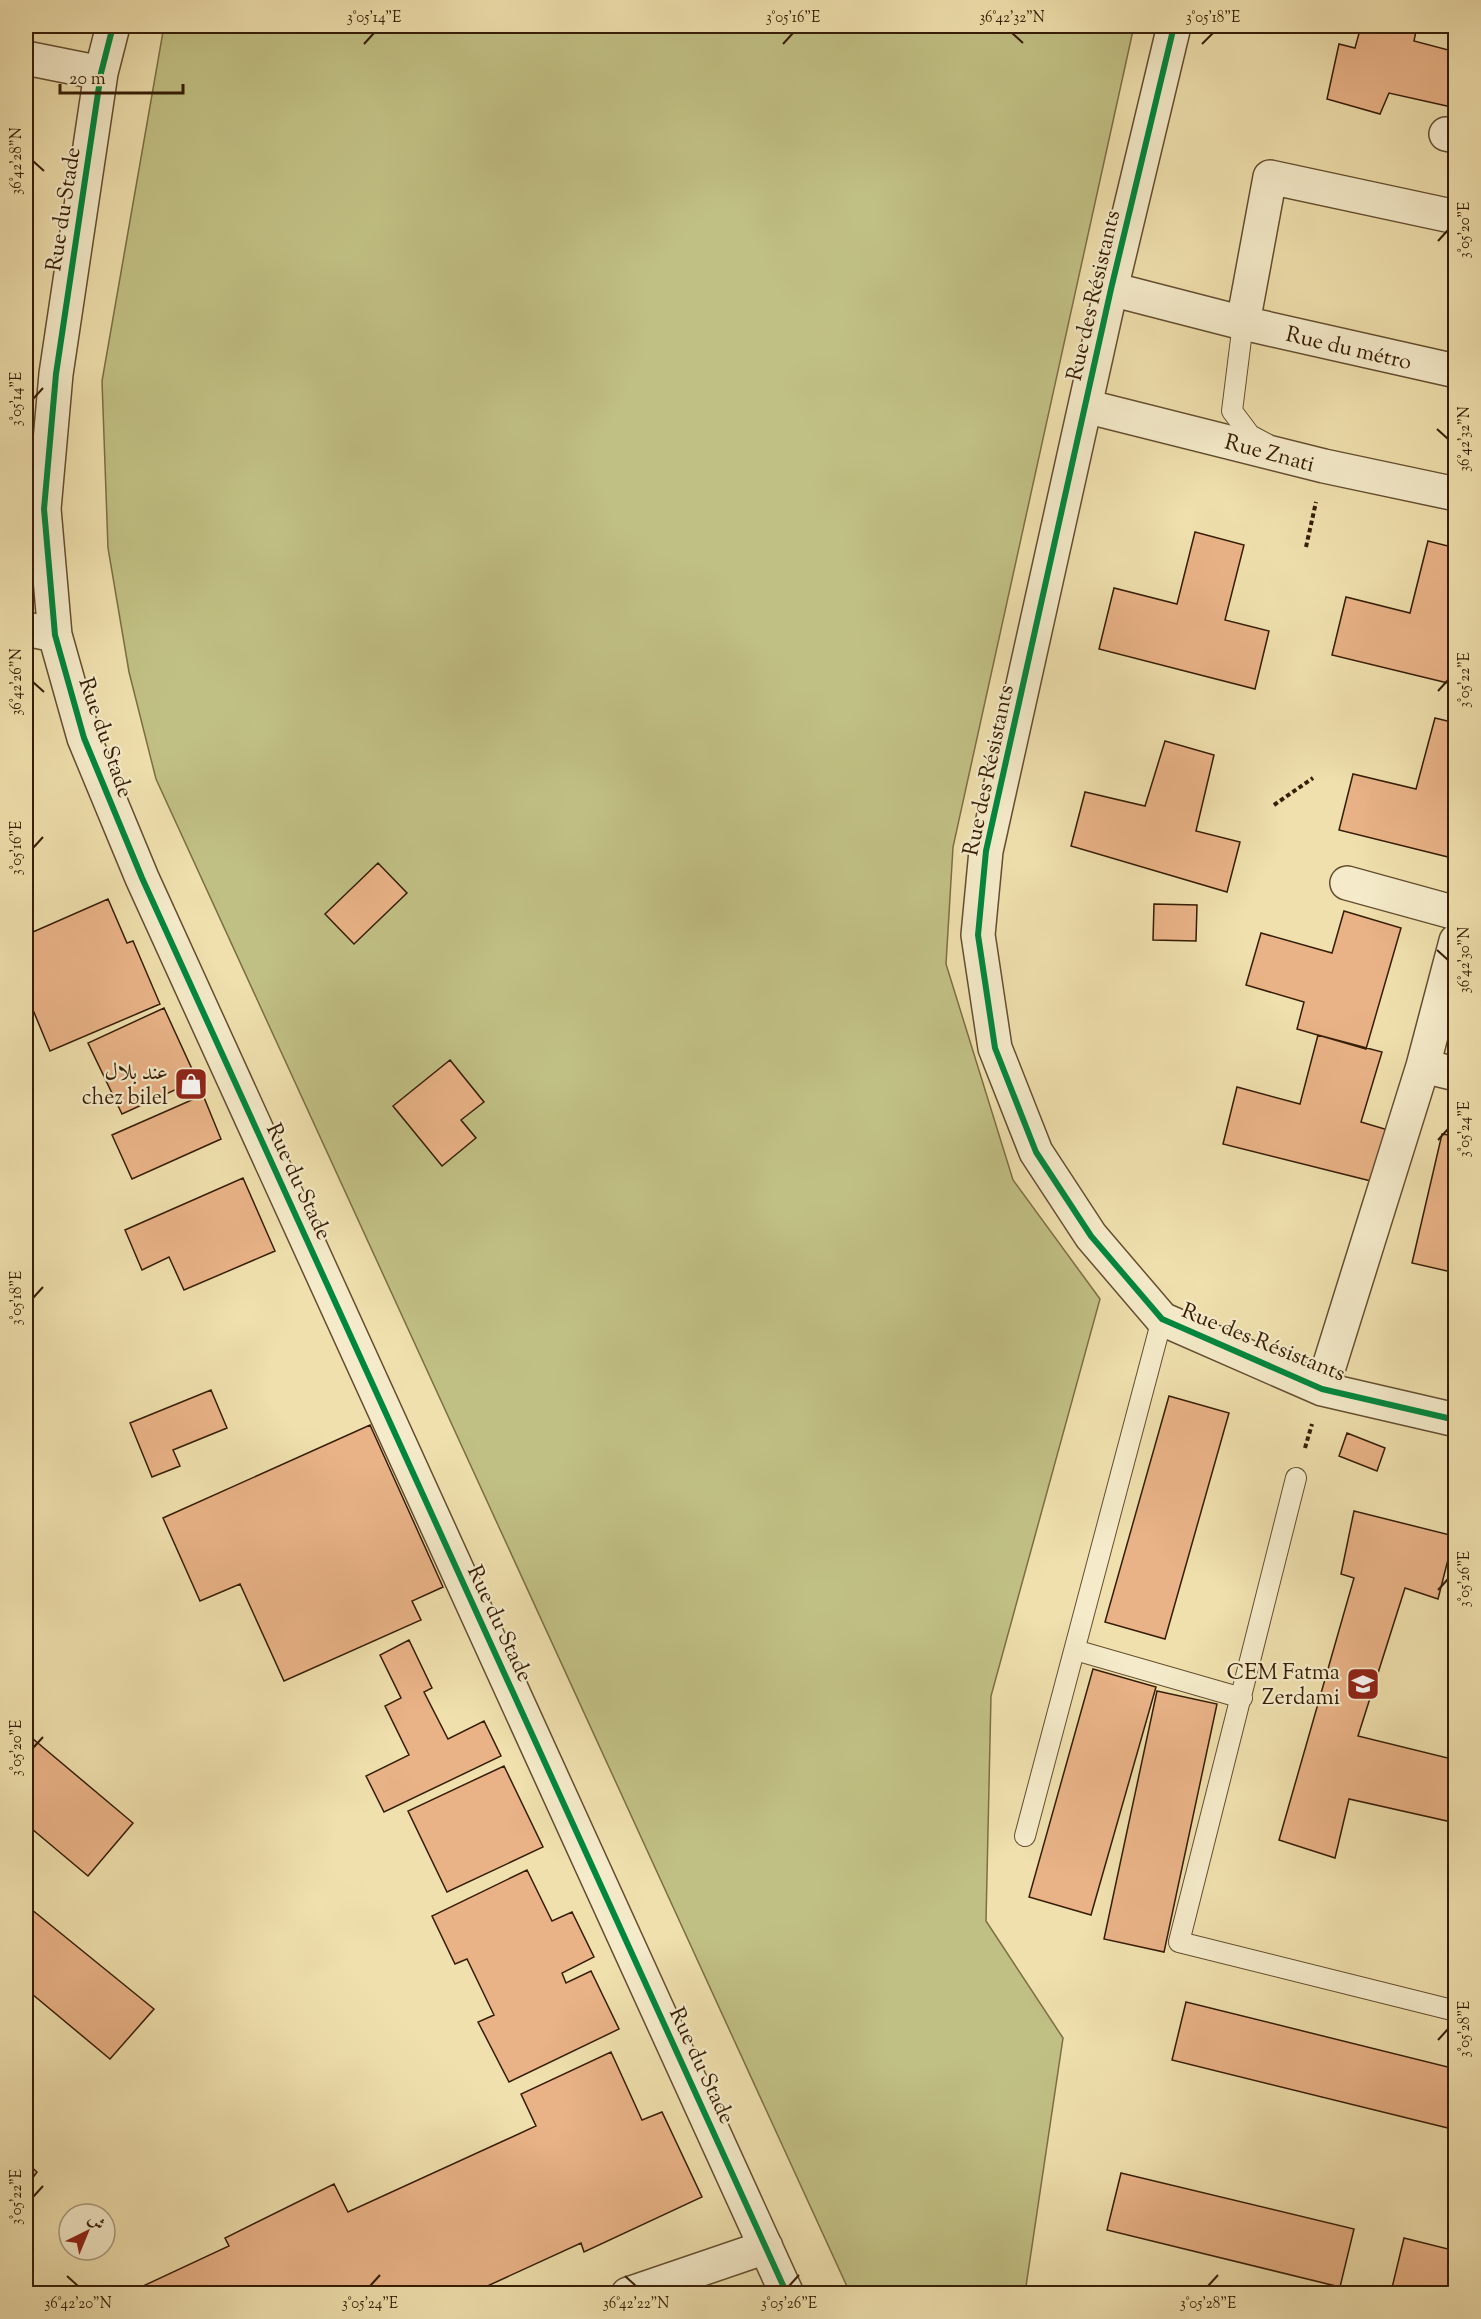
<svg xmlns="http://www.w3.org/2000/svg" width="1481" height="2319" font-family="'Sorts Mill Goudy',Amiri,serif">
	<rect width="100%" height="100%" fill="#efe0ad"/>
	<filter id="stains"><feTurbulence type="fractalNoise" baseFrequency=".00333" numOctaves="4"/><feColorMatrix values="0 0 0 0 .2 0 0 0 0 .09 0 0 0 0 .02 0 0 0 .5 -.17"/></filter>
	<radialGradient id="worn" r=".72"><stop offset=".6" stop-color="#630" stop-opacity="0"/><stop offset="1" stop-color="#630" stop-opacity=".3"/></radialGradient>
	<path fill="#c1c084" stroke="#7c6e45" stroke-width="1.5" d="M164,26h970l-181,821 -7,117 67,216 87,119 -109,397 -5,225 77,117 -38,255h-175l-694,-1514 -27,-107 -21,-124 -6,-167z"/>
	<path fill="#e9b387" stroke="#361d06" stroke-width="1.5" d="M1361,26h56l-3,15 42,11v56l-67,-15 -9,21 -53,-15 12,-55 16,4z
		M1195,532l49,13 -19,75 44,11 -14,58 -156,-40 15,-61 63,16z
		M1428,541l28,7v137l-124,-30 14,-58 64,16z
		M1435,718l21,5v136l-117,-29 14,-56 63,15z
		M1165,741l49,14 -18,76 44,11 -13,50 -156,-46 14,-54 60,14z
		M378,863l29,30 -53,51 -29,-30z
		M108,899l19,44 6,-2 27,63 -110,47 -24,-58v-58z
		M1154,904l43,1 -1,36 -43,-1z
		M1344,911l57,17 -35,121 -69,-20 7,-27 -58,-17 15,-52 71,20z
		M164,1008l33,72 -75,34 -34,-71z
		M1318,1035l64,17 -21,70 27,8 -13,52 -152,-38 14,-57 63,17z
		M450,1060l34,42 -23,18 15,18 -34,28 -49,-60z
		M203,1095l18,44 -89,40 -20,-44z
		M1442,1134l14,2v137l-44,-10z
		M243,1178l32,73 -91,39 -15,-33 -27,13 -17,-40z
		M211,1390l16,38 -54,22 7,16 -28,11 -22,-54z
		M1169,1396l60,17 -64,226 -60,-17z
		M370,1425l73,162 -31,14 9,19 -137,61 -44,-97 -40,17 -37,-83z
		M1347,1433l38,15 -8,23 -38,-15z
		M1354,1511l100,25 -16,63 -33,-11 -47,148 98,24v63l-107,-24 -14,59 -56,-18 75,-262 -13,-4z
		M409,1640l23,48 -8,4 24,47 36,-18 17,35 -117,56 -18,-36 43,-21 -24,-49 16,-8 -21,-43z
		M1093,1669l63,18 -65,228 -62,-18z
		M1157,1691l60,13 -53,248 -60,-13z
		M26,1733l107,90 -45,53 -62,-52z
		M504,1766l39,81 -96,45 -39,-81z
		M527,1870l25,51 20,-9 22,45 -32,16 4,10 25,-12 28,58 -110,53 -31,-60 16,-7 -27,-56 -12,5 -23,-48z
		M26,1905l128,104 -44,50 -84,-70z
		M1186,2002l270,67v61l-284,-70z
		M611,2052l31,68 20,-8 40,85 -118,55 -3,-9 -111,51h-344l103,-48 -4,-8 109,-54 14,28 188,-86 -15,-32z
		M26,2162l11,10 -11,15z
		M1121,2173l233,56 -14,58 -233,-57z
		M1404,2238l52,13v43l-65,-2z"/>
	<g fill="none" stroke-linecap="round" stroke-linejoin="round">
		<defs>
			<path id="service" d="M1243,323l-11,88 18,24 17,9
				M1296,1478l-117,464 277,69
				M1075,1650l167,48
				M1025,1836l137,-517"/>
			<path id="minor" d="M113,26l-12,47 -45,301 -12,135 11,126 29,103 58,140 645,1416
				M1174,26l-63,263 -125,562 -8,84 17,113 41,104 55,84 71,83 160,70 134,31
				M26,58l75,15
				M1446,134l10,2
				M1111,289l132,34 213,48
				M1243,323l27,-146 186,40
				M1085,406l239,60 132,28
				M26,629l29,6
				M1347,883l109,30
				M1423,1066l33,8
				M1322,1389l101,-323 33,-125
				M628,2294l138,-47"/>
		</defs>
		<use href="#service" stroke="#644e30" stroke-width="22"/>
		<use href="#minor" stroke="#644e30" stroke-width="36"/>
		<path stroke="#361d06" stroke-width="4" stroke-dasharray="4.5 3" stroke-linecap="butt" d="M1306,547l10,-45
			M1274,805l39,-27
			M1305,1448l7,-24"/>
		<use href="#service" stroke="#f5ebca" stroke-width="20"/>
		<use href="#minor" stroke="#f5ebca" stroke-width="33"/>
		<defs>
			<path id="cycleway" d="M113,26l-12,47 -45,301 -12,135 11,126 29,103 58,140 645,1416
				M1174,26l-63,263 -125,562 -8,84 17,113 41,104 55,84 71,83 160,70 134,31"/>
		</defs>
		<use href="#cycleway" stroke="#f5ebca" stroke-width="10"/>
		<use href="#cycleway" stroke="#00873e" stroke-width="6"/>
	</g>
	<path fill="none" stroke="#361d06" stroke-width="2" d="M1012,33l11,10M364,44l10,-11M783,44l10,-11M1202,44l11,-11M33,161l11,10M1438,241l10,-11M33,399l10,-11M1437,429l11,10M33,682l11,10M1438,691l10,-11M33,848l10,-11M1437,950l11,10M1438,1140l10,-11M33,1298l10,-11M1438,1590l10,-11M33,1748l10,-11M1438,2040l10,-11M33,2197l10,-11M67,2276l11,10M625,2276l11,10M370,2286l10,-11M789,2286l10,-11M1208,2286l10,-11"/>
	<defs>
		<symbol id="shop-square" viewBox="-11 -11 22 22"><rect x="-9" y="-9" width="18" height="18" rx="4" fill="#8f2418" stroke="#f5ebca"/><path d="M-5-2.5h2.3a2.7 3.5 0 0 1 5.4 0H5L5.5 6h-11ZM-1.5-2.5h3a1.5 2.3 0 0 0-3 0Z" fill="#fff"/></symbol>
		<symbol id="school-square" viewBox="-11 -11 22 22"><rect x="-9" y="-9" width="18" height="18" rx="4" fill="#8f2418" stroke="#f5ebca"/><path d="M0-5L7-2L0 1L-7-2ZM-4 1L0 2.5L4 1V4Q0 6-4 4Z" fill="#fff"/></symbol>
	</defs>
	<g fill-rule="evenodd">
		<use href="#shop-square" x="172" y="1065" width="38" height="38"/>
		<use href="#school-square" x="1344" y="1665" width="38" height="38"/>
	</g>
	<g text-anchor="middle" stroke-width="4.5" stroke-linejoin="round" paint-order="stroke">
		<g font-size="22" fill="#361d06" stroke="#f5ebca">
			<text transform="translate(62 209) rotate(-81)" y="8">Rue du Stade</text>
			<text transform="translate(1092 295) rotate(-77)" y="8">Rue des Résistants</text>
			<text transform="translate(1349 347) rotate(13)" y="8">Rue du métro</text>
			<text transform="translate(1270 452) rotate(15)" y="8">Rue Znati</text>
			<text transform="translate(107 737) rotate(71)" y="8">Rue du Stade</text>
			<text transform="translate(987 770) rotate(-78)" y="8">Rue des Résistants</text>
			<text transform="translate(300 1181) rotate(65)" y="8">Rue du Stade</text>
			<text transform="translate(1264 1341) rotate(22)" y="8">Rue des Résistants</text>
			<text transform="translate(501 1623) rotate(65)" y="8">Rue du Stade</text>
			<text transform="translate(703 2065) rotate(65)" y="8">Rue du Stade</text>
		</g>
		<g font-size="22" fill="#361d06" stroke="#f5ebca" text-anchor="end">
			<text x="168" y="1079">عند بلال<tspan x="168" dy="25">chez bilel</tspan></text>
			<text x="1340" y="1679">CEM Fatma<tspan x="1340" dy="25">Zerdami</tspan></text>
		</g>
	</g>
	<rect width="1481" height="2319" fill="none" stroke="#efe0ad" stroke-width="66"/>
	<g transform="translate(87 2232) rotate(43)"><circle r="28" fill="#f5ebca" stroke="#a9997c" stroke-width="1.5"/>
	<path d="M0-4.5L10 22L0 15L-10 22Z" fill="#8f2418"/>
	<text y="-9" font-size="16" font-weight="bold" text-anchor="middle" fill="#361d06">ش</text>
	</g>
	<path d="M60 84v9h123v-9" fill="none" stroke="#361d06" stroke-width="3"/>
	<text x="69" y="84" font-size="18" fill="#361d06" stroke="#f5ebca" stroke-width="4.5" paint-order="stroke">20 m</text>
	<rect x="33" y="33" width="1415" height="2253" fill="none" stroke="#361d06" stroke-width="2"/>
	<g font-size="15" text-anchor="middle" fill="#361d06">
		<text x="374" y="22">3°05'14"E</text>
		<text x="793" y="22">3°05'16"E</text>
		<text x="1012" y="22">36°42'32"N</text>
		<text x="1213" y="22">3°05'18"E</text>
		<text transform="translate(16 161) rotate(-90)" y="5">36°42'28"N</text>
		<text transform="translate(1464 230) rotate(-90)" y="5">3°05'20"E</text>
		<text transform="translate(16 399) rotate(-90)" y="5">3°05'14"E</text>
		<text transform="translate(1464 439) rotate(-90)" y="5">36°42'32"N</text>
		<text transform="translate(1464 680) rotate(-90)" y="5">3°05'22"E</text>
		<text transform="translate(16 682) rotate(-90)" y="5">36°42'26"N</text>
		<text transform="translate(16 848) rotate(-90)" y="5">3°05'16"E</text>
		<text transform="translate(1464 960) rotate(-90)" y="5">36°42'30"N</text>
		<text transform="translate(1464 1129) rotate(-90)" y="5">3°05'24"E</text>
		<text transform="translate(16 1298) rotate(-90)" y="5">3°05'18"E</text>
		<text transform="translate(1464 1579) rotate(-90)" y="5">3°05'26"E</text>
		<text transform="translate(16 1748) rotate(-90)" y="5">3°05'20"E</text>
		<text transform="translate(1464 2029) rotate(-90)" y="5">3°05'28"E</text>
		<text transform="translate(16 2197) rotate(-90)" y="5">3°05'22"E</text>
		<text x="78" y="2308">36°42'20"N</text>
		<text x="370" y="2308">3°05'24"E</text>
		<text x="636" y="2308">36°42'22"N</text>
		<text x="789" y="2308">3°05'26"E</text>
		<text x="1208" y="2308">3°05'28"E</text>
	</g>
	<rect width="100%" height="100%" filter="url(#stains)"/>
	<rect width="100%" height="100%" fill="url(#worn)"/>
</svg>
